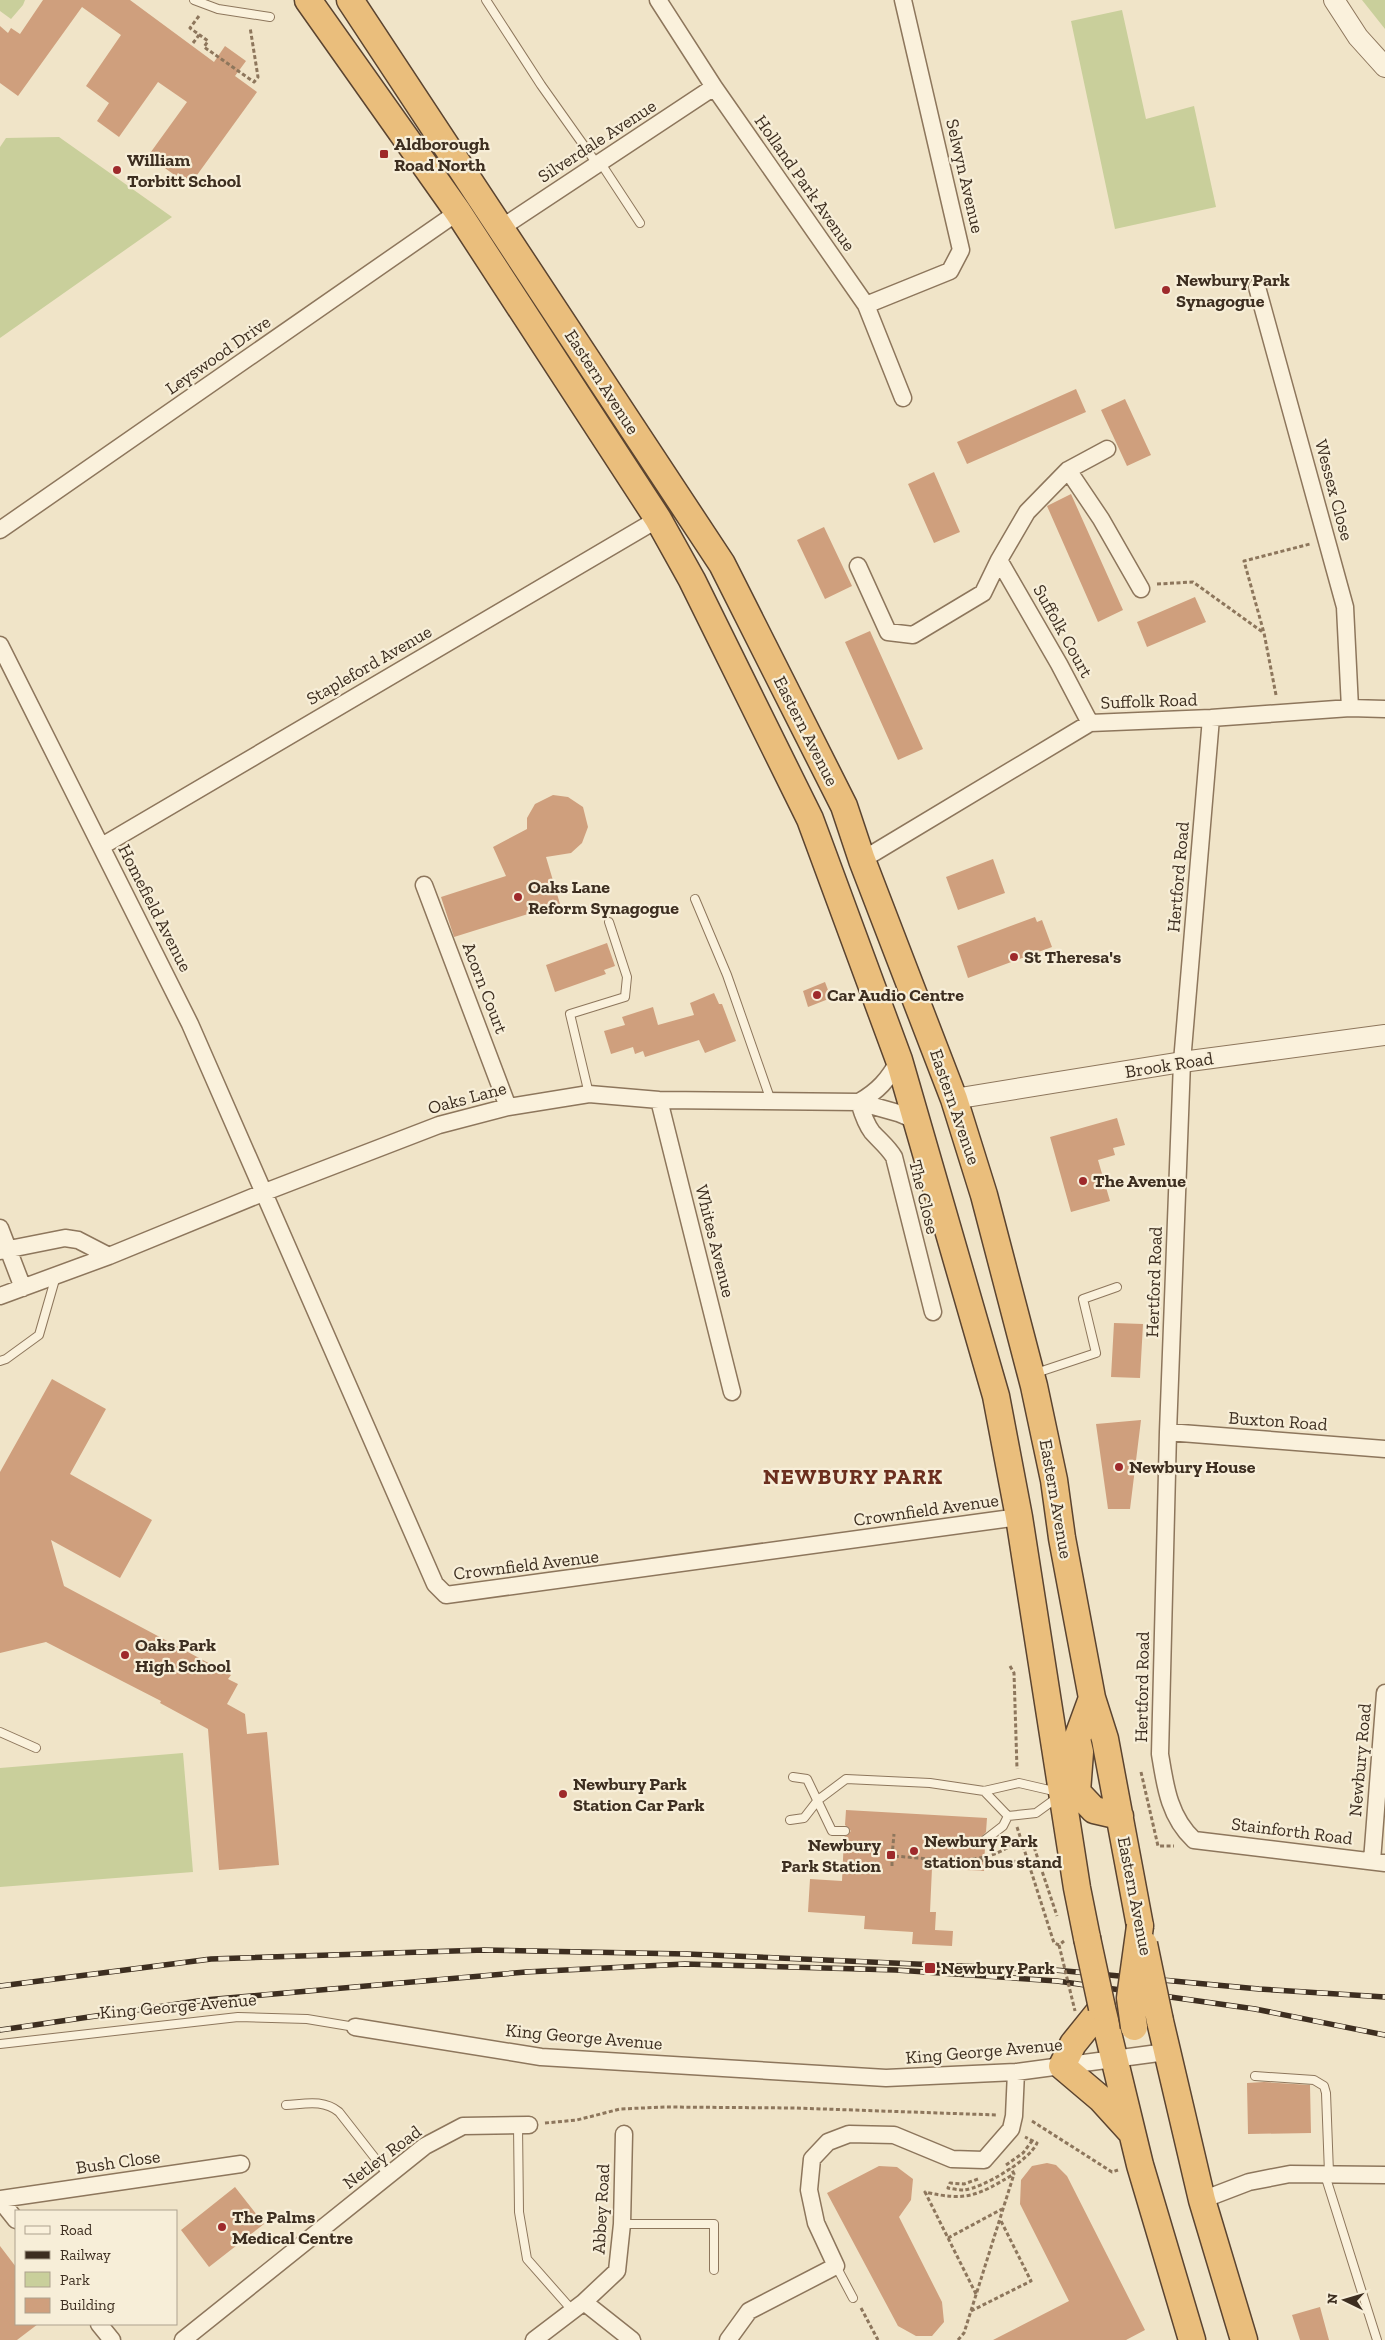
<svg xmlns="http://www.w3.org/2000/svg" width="1385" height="2340" font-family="'Zilla Slab',serif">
	<rect width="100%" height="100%" fill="#f0e4c8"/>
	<path fill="#c9cf9b" d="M0,0h25l-2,5 -12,14 -11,-8z
		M1362,0h23v29z
		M1122,10l24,109 48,-13 22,101 -101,22 -44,-208z
		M59,137l113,80 -172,121v-191l6,-9z
		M183,1753l10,119 -193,15v-119z"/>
	<path fill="#cf9f7d" d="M43,0h87l84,62 11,-16 21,15 -11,15 22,16 -65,90 -14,-9 -2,3 -28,-20 39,-54 -29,-20 -39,55 -22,-16 12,-18 -23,-17 35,-51 -39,-28 -64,89 -18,-13v-57l8,7 3,-5 9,6z
		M1076,389l10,23 -119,52 -10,-22z
		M1125,399l26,56 -24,11 -26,-56z
		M934,472l26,60 -26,11 -26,-59z
		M1071,494l52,116 -25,12 -51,-116z
		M824,527l28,59 -27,13 -28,-59z
		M1195,597l11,25 -59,25 -10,-25z
		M870,631l53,118 -25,11 -53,-118z
		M553,795l15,2 15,10 5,20 -6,16 -11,10 -25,4 14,47 -106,33 -13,-40 65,-21 -13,-29 34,-18v-11l8,-14z
		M993,859l12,34 -47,17 -12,-33z
		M1035,917l2,5 5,-2 10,27 -84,31 -11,-32z
		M607,943l8,23 -11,4 2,4 -51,18 -9,-27z
		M825,982l6,16 -23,9 -5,-16z
		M714,993l5,11h3l14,37 -31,12 -6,-13 -54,17 -2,-6 -8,3 -2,-7 -22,7 -7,-23 21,-6 -3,-8 31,-10 5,18 36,-10 -4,-12z
		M1117,1118l8,27 -12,3 2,7 -17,5 12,41 -39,11 -21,-75z
		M1114,1323l29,1 -3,54 -29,-1z
		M52,1379l54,30 -36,65 82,46 -32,58 -69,-38 13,46 167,89 -3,4 10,5 -11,20 18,10 2,20 20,-2 12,133 -60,5 -11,-141 -48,-26 1,-2 -115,-59 -46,11v-181z
		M1141,1420l-11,89h-22l-12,-85z
		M846,1810l141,8 -1,14 -7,8 6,6 -1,25 -52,-3 -2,44h6l-1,18 18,1 -1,15 -40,-2 1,-12 -49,-3 1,-13 -57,-4 2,-33 32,2 2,-44 7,-6 -6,-6z
		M1264,2082l46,3 1,48 -63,1 -1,-51z
		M1047,2163l9,2 11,11 78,154 -19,10h-133l76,-39 -49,-97 1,-24 11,-14z
		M879,2166l18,1 16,12 -2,21 -12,17 43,85 2,20 -12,14h-16l-18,-10 -71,-133z
		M235,2187l29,37 -55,43 -28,-37z
		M0,2246l16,21v57h22l-21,16h-17z
		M1320,2307l9,33h-29l-8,-25z"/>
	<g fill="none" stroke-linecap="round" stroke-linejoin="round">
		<defs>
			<path id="service" d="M194,0l24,9 52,8
				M486,0l55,85 56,79
				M600,162l40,61
				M695,899l32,76 44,126
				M589,1094l-19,-80 55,-17 2,-20 -18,-55
				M0,1361l6,-2 33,-24 17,-59
				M1036,1373l60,-20 -13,-54 34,-12
				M0,1732l36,16
				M793,1777l14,2 25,52h13
				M984,1791l24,25
				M1008,1816l28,-3 22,-16
				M790,1820l14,-2 14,-18 28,-21 84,4 54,8 35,-8 39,9
				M985,1840l18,-14 5,-10
				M0,2044l238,-27 69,2 48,8
				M1255,2076l59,4 10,6 2,7 3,80
				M286,2105c19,-1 37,-6 53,7l50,64
				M518,2125l1,87 8,47 45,51
				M1325,2175l52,165
				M622,2224h92v46
				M836,2266l17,32"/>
			<path id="minor" d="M658,0l56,87 152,218 37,93
				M501,228l213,-141
				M1257,287l88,320 5,101
				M866,305l84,-34 11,-21 -58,-250
				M1068,470l33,49 40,70
				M0,530l458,-318
				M999,560l60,104 31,59
				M858,566l30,66 25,3 70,-42 16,-33 28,-48 41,-42 39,-21
				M0,645l190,379 245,560 11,11 573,-78
				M1211,718l-29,344 -14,370 -8,322c5,31 9,63 34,86l191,23
				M102,846l556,-327
				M862,860l228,-137 121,-5 139,-10 35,1
				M424,885l84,222
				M659,1100l73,292
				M859,1102c3,10 6,21 13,30 8,9 16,15 22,25l39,155
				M859,1102c19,-11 29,-22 40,-42
				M0,1228l23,60
				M0,1251l65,-13 13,2 31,16
				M0,1296l109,-40 156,-64 174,-67 69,-18 81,-13 70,6 200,2 39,11 19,8
				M1168,1432l217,17
				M1372,1861l13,-168
				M355,2027l186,30 345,21 130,-6 150,-20
				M0,2199l241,-35
				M0,2200l16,20
				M1202,2200l47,-18 41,-8 95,1
				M584,2302l33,-31 5,-47 2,-90
				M99,2324l13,16
				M183,2340l242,-194 38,-20 66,-1
				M534,2340l50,-38 48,38
				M728,2340l21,-29 87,-45 -20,-43 -7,-33 3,-31 16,-17 21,-8 45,1 58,24 32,1 27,-31 3,-13 2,-44"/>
			<path id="tertiary" d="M1334,0l24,37 27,30
				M954,1099l228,-37 203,-27"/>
			<path id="trunk" d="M308,0l150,212 200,307 34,61 118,239 89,241 97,336 23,121 58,371 10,50
				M350,0l372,564 122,242 18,54 92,239 30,96 50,191 20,94 8,58 30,160 13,41 35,187
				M1077,1792l3,-40 -3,-13 15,-41
				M1063,1793l14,-1 17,18 26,6
				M1102,2008l38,157 52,175
				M1102,2008l-29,36 -11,22 39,33 30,33
				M1160,2021l42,179 42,140"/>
		</defs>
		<use href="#service" stroke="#8d765c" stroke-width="10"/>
		<use href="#minor" stroke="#8d765c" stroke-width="19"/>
		<use href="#tertiary" stroke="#8d765c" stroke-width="22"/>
		<use href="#trunk" stroke="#5b4430" stroke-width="29"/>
		<path stroke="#8d765c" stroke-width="3" stroke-dasharray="4 2.5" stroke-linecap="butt" d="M199,16l-9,12 18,13 -4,6 50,35 4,-5 -8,-50
			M193,43l6,-8
			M1157,584l36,-2 71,51
			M1276,695l-12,-62 -20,-72 66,-17
			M1010,1666l4,7 3,96
			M1141,1772l17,74h16
			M1017,1827l37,116 5,2 5,-4
			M1030,1835l27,81
			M892,1856l2,-22
			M980,1860l49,2
			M892,1866v-10c40,2 87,13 121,-12
			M1032,2121l80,51 6,-2
			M545,2123l32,-3 43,-11 45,-2 130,1 202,7
			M1006,2165l17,-12 9,-12
			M978,2179l-14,5 -14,-1 -2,5c5,1 11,2 16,2 19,-2 66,-30 73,-47l-12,-6
			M948,2238l54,-29
			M976,2294l-51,-102c43,10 53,3 89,-18
			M861,2308l17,32
			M971,2311l60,-30 -31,-62
			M958,2340l6,-7 50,-159 -3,-6"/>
		<use href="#service" stroke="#faf1dc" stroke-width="8"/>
		<use href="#minor" stroke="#faf1dc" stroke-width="16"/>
		<use href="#tertiary" stroke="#faf1dc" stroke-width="20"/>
		<use href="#trunk" stroke="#eabe7c" stroke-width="26"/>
		<defs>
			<path id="rail" d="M0,1986l211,-27 273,-9 203,4 368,16 204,19 126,8
				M0,2030l205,-30 321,-28 159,-8 211,6 161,11 198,28 130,26"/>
		</defs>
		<use href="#rail" stroke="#3d2e20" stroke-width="5.5"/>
		<use href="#rail" stroke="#f7eed8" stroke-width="4" stroke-dasharray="11" stroke-linecap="butt"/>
		<defs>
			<path id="trunk-bridge" d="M1087,1938l15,70
				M1144,1944l16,77
				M1134,2027l-4,-29 10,-72"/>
		</defs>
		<use href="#trunk-bridge" stroke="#5b4430" stroke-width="29" stroke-linecap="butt"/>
		<path stroke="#8d765c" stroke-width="3" stroke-dasharray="4 2.5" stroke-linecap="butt" d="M1059,1945l16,66"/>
		<use href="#trunk-bridge" stroke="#eabe7c" stroke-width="26"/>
	</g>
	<g fill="#9e2a2b" stroke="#f7eed8" stroke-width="2">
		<rect x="379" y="149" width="10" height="10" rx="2.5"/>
		<circle cx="117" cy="170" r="5"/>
		<circle cx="1166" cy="290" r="5"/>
		<circle cx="518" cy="897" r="5"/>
		<circle cx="1014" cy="957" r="5"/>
		<circle cx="817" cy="995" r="5"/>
		<circle cx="1083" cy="1181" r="5"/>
		<circle cx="1119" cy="1467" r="5"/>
		<circle cx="125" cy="1655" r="5"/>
		<circle cx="563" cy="1794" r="5"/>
		<circle cx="914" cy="1851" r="5"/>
		<rect x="886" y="1850" width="10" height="10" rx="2.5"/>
		<rect x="924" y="1962" width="12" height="12" rx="2.5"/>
		<circle cx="222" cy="2227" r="5"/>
	</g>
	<g text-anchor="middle" stroke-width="4.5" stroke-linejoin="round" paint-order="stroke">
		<g font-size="18" fill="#3d2e20" stroke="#f7eed8">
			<text transform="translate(597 141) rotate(-33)" y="6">Silverdale Avenue</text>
			<text transform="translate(965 176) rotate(77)" y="6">Selwyn Avenue</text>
			<text transform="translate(805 183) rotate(55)" y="6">Holland Park Avenue</text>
			<text transform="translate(218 355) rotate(-35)" y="6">Leyswood Drive</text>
			<text transform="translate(602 382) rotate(57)" y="6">Eastern Avenue</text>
			<text transform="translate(1334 490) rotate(75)" y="6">Wessex Close</text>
			<text transform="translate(1063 631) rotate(61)" y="6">Suffolk Court</text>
			<text transform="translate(369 665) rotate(-30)" y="6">Stapleford Avenue</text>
			<text transform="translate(1149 701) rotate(-2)" y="6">Suffolk Road</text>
			<text transform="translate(806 731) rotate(63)" y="6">Eastern Avenue</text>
			<text transform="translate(1178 877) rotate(-85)" y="6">Hertford Road</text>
			<text transform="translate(155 908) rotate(63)" y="6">Homefield Avenue</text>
			<text transform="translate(485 988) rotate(69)" y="6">Acorn Court</text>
			<text transform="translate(1169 1065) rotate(-9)" y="6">Brook Road</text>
			<text transform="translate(467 1098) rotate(-15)" y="6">Oaks Lane</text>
			<text transform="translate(955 1107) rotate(71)" y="6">Eastern Avenue</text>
			<text transform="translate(924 1197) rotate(76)" y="6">The Close</text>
			<text transform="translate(715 1241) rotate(76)" y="6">Whites Avenue</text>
			<text transform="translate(1154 1282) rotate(-88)" y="6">Hertford Road</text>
			<text transform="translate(1278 1421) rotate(4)" y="6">Buxton Road</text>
			<text transform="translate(1056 1499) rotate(80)" y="6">Eastern Avenue</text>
			<text transform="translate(926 1510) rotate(-8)" y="6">Crownfield Avenue</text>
			<text transform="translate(526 1565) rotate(-7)" y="6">Crownfield Avenue</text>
			<text transform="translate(1142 1687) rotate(-89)" y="6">Hertford Road</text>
			<text transform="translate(1360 1760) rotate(-85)" y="6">Newbury Road</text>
			<text transform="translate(1292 1831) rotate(7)" y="6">Stainforth Road</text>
			<text transform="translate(1135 1896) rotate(79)" y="6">Eastern Avenue</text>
			<text transform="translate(178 2006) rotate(-5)" y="6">King George Avenue</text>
			<text transform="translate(584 2037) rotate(5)" y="6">King George Avenue</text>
			<text transform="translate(984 2051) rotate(-5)" y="6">King George Avenue</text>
			<text transform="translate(382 2157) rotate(-37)" y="6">Netley Road</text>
			<text transform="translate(118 2162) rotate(-8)" y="6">Bush Close</text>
			<text transform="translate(601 2209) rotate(-87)" y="6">Abbey Road</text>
		</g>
		<g font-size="18" font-weight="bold" fill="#3d2e20" stroke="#f7eed8" text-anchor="start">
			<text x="394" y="150">Aldborough<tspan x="394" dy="21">Road North</tspan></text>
			<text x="127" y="166">William<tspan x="127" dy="21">Torbitt School</tspan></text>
			<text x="1176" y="286">Newbury Park<tspan x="1176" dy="21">Synagogue</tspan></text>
			<text x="528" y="893">Oaks Lane<tspan x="528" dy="21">Reform Synagogue</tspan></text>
			<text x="1024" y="963">St Theresa's</text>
			<text x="827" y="1001">Car Audio Centre</text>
			<text x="1093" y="1187">The Avenue</text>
			<text x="1129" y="1473">Newbury House</text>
			<text x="135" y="1651">Oaks Park<tspan x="135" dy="21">High School</tspan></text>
			<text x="573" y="1790">Newbury Park<tspan x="573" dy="21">Station Car Park</tspan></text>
			<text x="924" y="1847">Newbury Park<tspan x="924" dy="21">station bus stand</tspan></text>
			<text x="881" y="1851" text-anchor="end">Newbury<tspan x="881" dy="21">Park Station</tspan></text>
			<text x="941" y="1974">Newbury Park</text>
			<text x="232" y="2223">The Palms<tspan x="232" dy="21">Medical Centre</tspan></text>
		</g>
		<g font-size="22" font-weight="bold" letter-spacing="1" fill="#6b2e1e" stroke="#f7eed8">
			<text x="853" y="1484">NEWBURY PARK</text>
		</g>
	</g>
	<rect x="15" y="2210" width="162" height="115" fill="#f7eed8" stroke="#ada18e"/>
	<rect x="25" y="2226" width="25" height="8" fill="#faf1dc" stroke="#ada18e"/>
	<text x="60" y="2235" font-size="15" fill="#3d2e20">Road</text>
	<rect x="25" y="2251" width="25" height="8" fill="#3d2e20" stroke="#ada18e"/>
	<text x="60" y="2260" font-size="15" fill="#3d2e20">Railway</text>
	<rect x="25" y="2272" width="25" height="15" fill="#c9cf9b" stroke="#ada18e"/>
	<text x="60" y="2285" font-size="15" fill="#3d2e20">Park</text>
	<rect x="25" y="2298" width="25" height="15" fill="#cf9f7d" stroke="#ada18e"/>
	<text x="60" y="2310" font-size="15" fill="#3d2e20">Building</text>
	<g transform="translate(1345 2300) rotate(275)" stroke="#f7eed8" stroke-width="4" paint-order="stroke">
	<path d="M0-4L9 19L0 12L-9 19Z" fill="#3d2e20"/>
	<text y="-8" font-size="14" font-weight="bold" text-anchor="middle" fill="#3d2e20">N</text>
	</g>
</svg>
